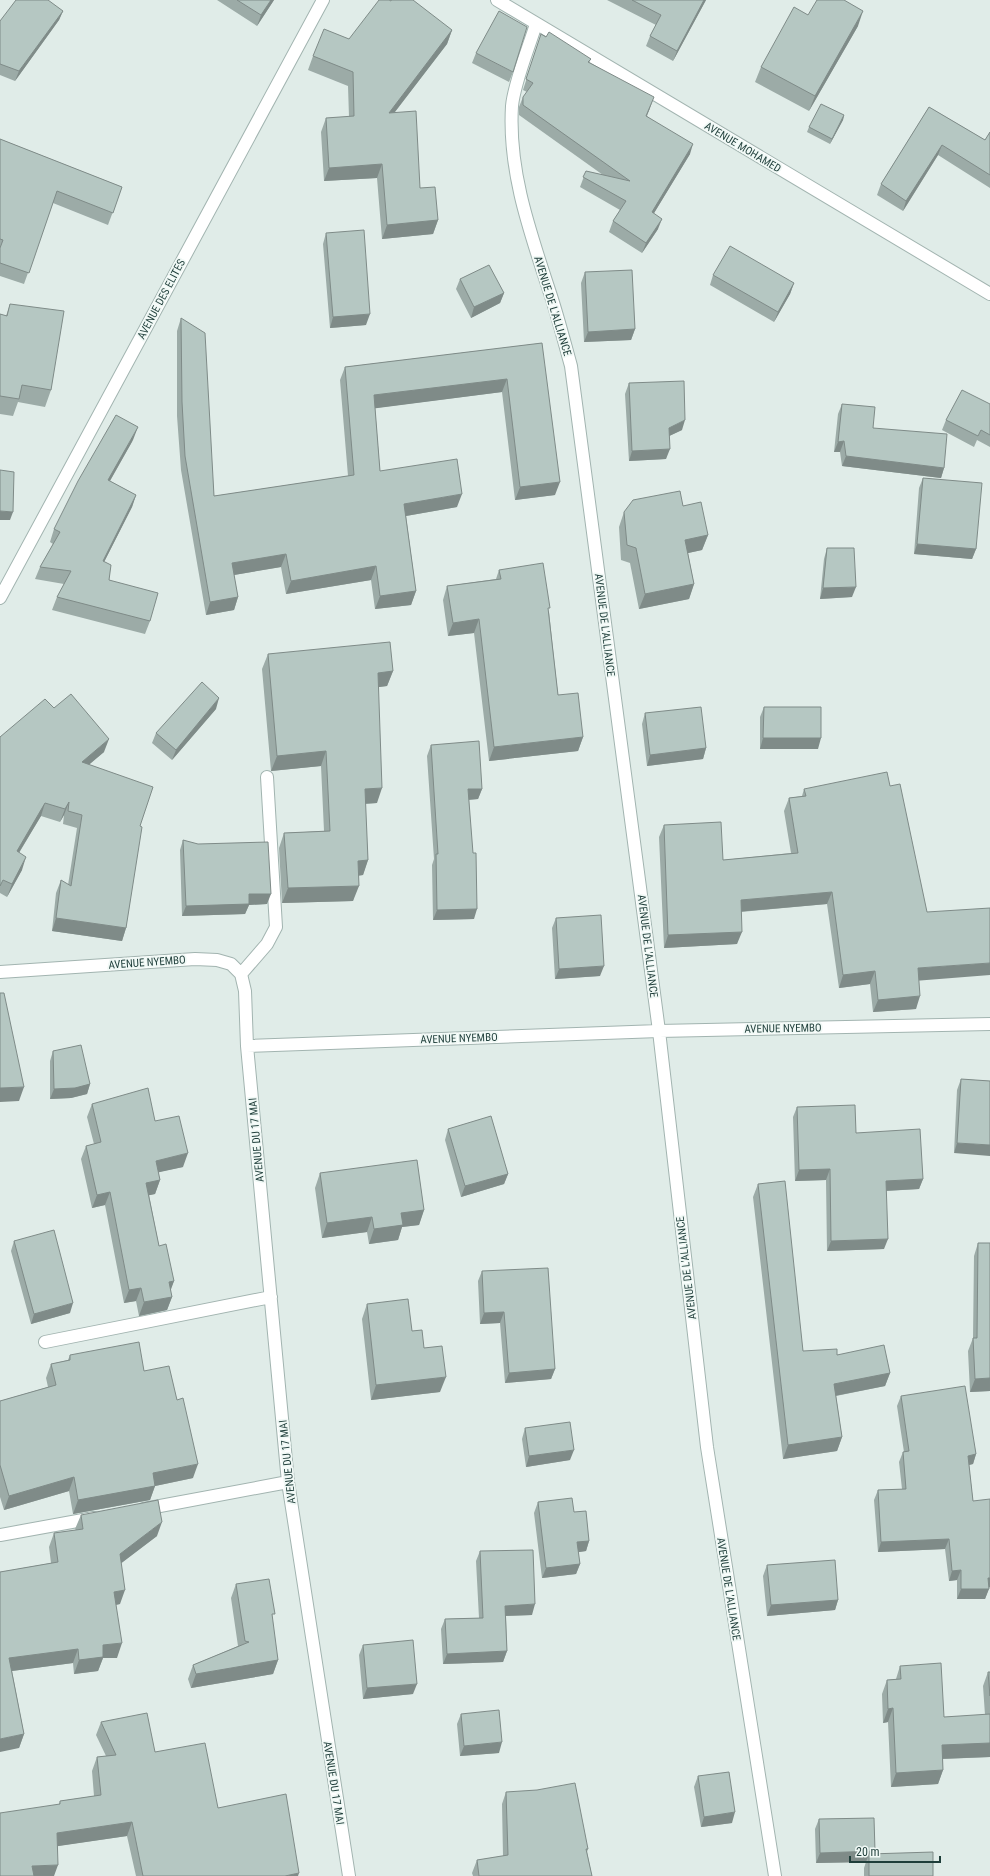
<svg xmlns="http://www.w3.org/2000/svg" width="990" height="1876" font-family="'Roboto Condensed',sans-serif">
	<rect width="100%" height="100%" fill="#e0ece8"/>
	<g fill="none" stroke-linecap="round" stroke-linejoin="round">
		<defs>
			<path id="minor" d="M497,0l493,294
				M536,24c-7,23 -22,59 -24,82 -4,65 18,126 38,187 8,24 14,48 21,73l88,665 48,416 68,429
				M0,598l323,-598
				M0,972l195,-13 22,1 14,4 10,10 4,17 2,55 41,436 61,394
				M241,974l26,-30 9,-17 -9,-150
				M247,1046l412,-15 331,-7
				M45,1342l226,-45
				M144,1509l144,-27
				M0,1535l94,-17"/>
		</defs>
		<use href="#minor" stroke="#a2b4b0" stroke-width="14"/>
		<use href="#minor" stroke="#fff" stroke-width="12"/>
	</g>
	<path fill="#9caba7" d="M217,0h57l-17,26z
		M607,0h99l-33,61 -27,-15 4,-10 6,-11z
		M63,11l-4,9 -44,61 -15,-6v-54z
		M808,15l50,11 -49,85 -54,-29 6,-15z
		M452,30l-5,14 -52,68 25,76 18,32 -5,14 -51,5 -5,-61 -53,3 -3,-49 5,-14 23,-1 -1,-31 -40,-16 5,-14 36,-17z
		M541,34l50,25 -2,4 61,45 -3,8 43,38 -36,59 4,16 -16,24 -33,-21 4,-11 7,-11 -40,-23 6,-16 17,4 -84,-60v-8l4,-10 4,-5 -4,-2z
		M476,53l37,19 -4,10 -37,-19z
		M929,107l56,33 5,-8v56l-52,-33 -35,56 -26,-16 4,-11z
		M844,115l-1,5 -13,24 -23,-12 2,-5z
		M0,139l122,48 -14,38 -55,-22 -29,81 -24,-8z
		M326,233l40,92 -36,3 -7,-84z
		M585,272l50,57 -4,11 -47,2 -3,-59z
		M713,275l81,8 -4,11 -16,28 -64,-37z
		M460,279l44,14 -4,10 -29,15 -15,-29z
		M10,304l41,86 -6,17 -27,-5 -5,14 -13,-2v-100l6,2z
		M181,318l33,178 134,-20 -8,-96 5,-13 197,-24 13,152 -40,5 -13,-108 -127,16 5,63 77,36 -51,9 10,75 -5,14 -36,4 -4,-29 -85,14 -5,-27 -47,8 4,22 -4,13 -28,5 -25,-145 -4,-54v-85z
		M629,383l53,47 -13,6 -3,23 -37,2 -4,-67z
		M842,404l31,24 71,40 -3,10 -99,-12 -2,-14h-6l4,-38z
		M990,404v43l-13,-7 -3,7 -32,-17 4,-10z
		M133,440l-23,41 26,14 -4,12 -28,55 5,18 41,41 -5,13 -93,-24 5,-13 7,-13 -29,-5 5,-12 13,-23 -3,-2 4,-13z
		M923,478l53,71 -4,10 -58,-5 5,-66z
		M683,506l25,29 -6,15 -14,3 6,31 -5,15 -50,10 -9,-46 -9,-3 -2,-33 5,-15z
		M827,548l25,49 -32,2 4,-40z
		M499,570l50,42 9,83 25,42 -5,14 -89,10 -15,-128 -26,3 -5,-36 4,-14 49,-7z
		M268,654l125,17 -6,15 -9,1 -1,116 -12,1 3,56 -5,15 -5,1 -5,25 -71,2 -3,-55 5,-15 40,-2 -3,-65 -50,5 -9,-102z
		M764,707l54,42h-58v-32z
		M54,708l50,44 -15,12 51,62 -14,102 -4,13 -70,-10 4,-38 5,-13 7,5 9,-57 -14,-4 1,-9 -4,7 -19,-6 -22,37 3,17 -15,27 -7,-4v-156z
		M216,709l-44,51 -20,-17 4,-10z
		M645,713l61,35 -3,11 -56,7 -5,-42z
		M431,745l51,44 -4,10 -9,1 5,119 -41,1 -1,-55 2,-6 -7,-103z
		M804,789l115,191 -3,29 -43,3 -3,-28 -31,4 -12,-84 -86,8 -4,32 -73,4 -5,-111 5,-12 59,35 68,-7 -7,-42 5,-13 13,-2z
		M183,840l84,64 -18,1 -4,9 -63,2 -2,-66z
		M556,918l44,58 -45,3 -3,-51z
		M53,1051l37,33 -3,10 -16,4 -21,1v-38z
		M961,1079l29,2 -36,72 3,-63z
		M92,1104l63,17 28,46 -25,5 2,8 -5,14 -6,1 10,51 15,35 -4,9 2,7 -5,13 -28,6 -3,-15 -12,2 -19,-98 -13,3 -11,-49 5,-13 8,-2 -7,-27z
		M797,1107l59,26 67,46 -4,10 -33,2 -2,58 -57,2 -1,-71 -31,1 -2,-64z
		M448,1129l60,45 -4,10 -43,13 -16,-57z
		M320,1173l104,37 -5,15 -17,2 -4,13 -29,4 -2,-12 -45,6 -7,-50z
		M758,1184l45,167 34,4 53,18 -5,13 -49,10 6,41 -5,14 -54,8 -30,-262z
		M14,1241l56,72 -39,11 -20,-73z
		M978,1243h12v148l-20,1 -2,-41 5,-13 1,-82z
		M482,1271l73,98 -4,10 -46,4 -5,-60 -20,1 -2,-43z
		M367,1304l45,27 12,17 16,44 -69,8 -9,-81z
		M70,1355l74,16 49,107 -38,8 -5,14 -77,14 -4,-23 -65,19 -4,-13v-96l48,-14 -2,-9 5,-14 17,-4z
		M901,1396l75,58 -3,10 -4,1 4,36 17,86 -1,1 -4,11h-28v-19l-8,1 -4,-32 -67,3 -4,-52 4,-10 24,-1 -3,-27 4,-10h1l-7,-46z
		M525,1428l45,32 -44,7 -4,-28z
		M538,1502l36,10 15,29 -3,10 -8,1 2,12 -4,10 -34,4 -8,-65z
		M81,1515l76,21 -36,27 -1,41 -4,1 1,53h-14l-5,13 -24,3 -1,-11 -61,8 12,63 -5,14 -19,-176 51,-9 -2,-16 5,-14 22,-3 -1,-1z
		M480,1551l52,64 -26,1 1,35 -4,11 -60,2 -2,-35 4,-10 34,-1 -3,-57z
		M767,1565l71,35 -3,10 -68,6 -4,-40z
		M236,1584l42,76 -5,14 -82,14 -3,-9 5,-14 45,-19 -7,-48z
		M363,1645l50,49 -50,5 -4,-44z
		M900,1666l44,51 41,-2 -2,-29 5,-14h2v85l-47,2v11l-5,14 -47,3 -3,-65 -5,1 -1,-29 5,-14 9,-1z
		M461,1714l38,39 -39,3 -3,-32z
		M101,1722l54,30 63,56 80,68h-162l-9,-40 -70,10 -3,30 5,-72 1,-3 34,-5 -2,-25 5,-14 9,-1 -10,-21z
		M698,1776l34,47 -31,4 -7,-40z
		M506,1792l82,57 -1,3 5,24h-119l-1,-3 5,-13 26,-4 -1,-52z
		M819,1819l56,32 -1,3 59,22h-69v-8l2,-6 -50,1 -1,-34z"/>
	<path fill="#7f8b88" d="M271,0h3l-17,26 4,-11z
		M704,0h2l-33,61 4,-10z
		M63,11l-4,9 -44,61 4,-10z
		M863,11l-5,15 -49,85 6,-15z
		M452,30l-5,14 -63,82 5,-13z
		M654,97l-4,11 -8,18 4,-10z
		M844,115l-1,5 -13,24 2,-5z
		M693,144l-3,10 -42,69 4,-11z
		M942,145l-4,10 -35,56 3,-10z
		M382,164l-5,14 -53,3 5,-13z
		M662,219l-4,10 -16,24 4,-10z
		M438,220l-5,14 -51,5 5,-14z
		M794,283l-4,11 -16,28 4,-10z
		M504,293l-4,10 -29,15 3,-11z
		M370,314l-4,11 -36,3 3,-11z
		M635,329l-4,11 -47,2 4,-10z
		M507,379l-5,13 -132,17 4,-14z
		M685,420l-3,10 -17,8 4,-10z
		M138,427l-5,13 -30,53 5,-13z
		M844,441l-4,11h-6l4,-10z
		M670,449l-4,10 -37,2 3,-10z
		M846,456l98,12 -3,10 -99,-12z
		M560,482l-5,13 -40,5 5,-13z
		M462,494l-5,13 -57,10 4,-13z
		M136,495l-4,12 -34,67 5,-13z
		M0,511l13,1 -3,8h-10z
		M708,535l-6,15 -23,5 6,-15z
		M917,544l59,5 -4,10 -58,-5z
		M286,554l-5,13 -53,9 4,-13z
		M376,566l-5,14 -85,14 5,-13z
		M694,584l-5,15 -50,10 6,-15z
		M856,587l-4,10 -32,2 3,-11z
		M416,591l-5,14 -36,4 5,-13z
		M238,597l-4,13 -28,5 4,-13z
		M479,619l-5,14 -26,3 5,-13z
		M393,671l-6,15 -15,2 6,-15z
		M219,698l-3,11 -44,51 4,-10z
		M583,737l-5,14 -89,10 5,-14z
		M763,738h58l-3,11h-58z
		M109,739l-5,13 -27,23 5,-13z
		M706,748l-3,11 -56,7 3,-11z
		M326,751l-5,15 -50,5 6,-15z
		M382,788l-5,15 -18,1 6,-15z
		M468,789h14l-4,10 -14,1z
		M69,802l-5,13 -4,7 5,-13z
		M45,803l-4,13 -29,48 5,-13z
		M26,857l-4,13 -15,27 5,-13z
		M368,860l-5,15 -11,1 6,-15z
		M359,886l-6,15 -71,2 6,-15z
		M832,892l-5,12 -91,8 5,-12z
		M249,894h22l-4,10 -18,1 -4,9 -63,2 4,-10z
		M477,909l-3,10 -41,1 4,-10z
		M56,918l70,10 -4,13 -70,-10z
		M742,932l-5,12 -73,4 4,-13z
		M990,963v12l-76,6 4,-13z
		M604,966l-4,10 -45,3 4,-10z
		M875,971l-5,13 -31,4 4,-13z
		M920,996l-4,13 -43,3 5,-12z
		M90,1084l-3,10 -16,4 -21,1 4,-10z
		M24,1087l-5,14 -19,1v-14z
		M957,1143l33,2v11l-36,-3z
		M188,1153l-5,14 -32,7 5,-13z
		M830,1169l-4,11 -31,1 4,-11z
		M508,1174l-4,10 -43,13 4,-11z
		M923,1179l-4,10 -37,2 4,-10z
		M160,1180l-5,14 -14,3 5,-14z
		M110,1192l-5,13 -13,3 5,-13z
		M424,1210l-5,15 -17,2 -4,13 -29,4 5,-15 27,-16z
		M372,1217l-5,15 -45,6 5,-15z
		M888,1239l-4,10 -57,2 4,-10z
		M174,1281l-5,14v-13z
		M141,1288l-5,13 -12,2 5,-13z
		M172,1297l-5,13 -28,6 5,-14z
		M73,1303l-3,10 -39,11 3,-10z
		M504,1312l-4,11 -20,1 4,-11z
		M555,1369l-4,10 -46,4 4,-10z
		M890,1373l-5,13 -56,11 5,-13z
		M446,1377l-6,15 -69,8 5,-15z
		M990,1378v13l-20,1 5,-13z
		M842,1437l-5,14 -54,8 5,-14z
		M574,1450l-4,10 -44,7 3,-11z
		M976,1454l-3,10 -9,2 4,-10z
		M198,1464l-5,14 -38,8 -5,14 -77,14 5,-14 75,-27z
		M74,1477l-5,14 -65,19 5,-14z
		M162,1522l-5,14 -42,32 5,-14z
		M949,1539l-4,10 -67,3 3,-10z
		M589,1541l-3,10 -13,2 4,-11z
		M580,1564l-4,10 -34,4 4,-10z
		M961,1570l-4,10 -8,1 3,-10z
		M988,1578h2v9l-5,1z
		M961,1589h28l-4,10h-28z
		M125,1590l-5,14 -11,2 5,-14z
		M838,1600l-3,10 -68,6 4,-11z
		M535,1604l-3,11 -31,1 4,-10z
		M122,1643l-5,15h-14l-5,13 -24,3 5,-14 24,-15z
		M78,1649l-5,14 -69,9 5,-14z
		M507,1651l-4,11 -60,2 4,-10z
		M278,1660l-5,14 -82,14 5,-14z
		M417,1684l-4,10 -50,5 4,-11z
		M893,1708l-5,14 -5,1 5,-14z
		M24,1734l-5,14 -19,4v-13z
		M502,1742l-3,11 -39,3 4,-10z
		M990,1743v14l-53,2 5,-14z
		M943,1770l-5,14 -47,3 5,-14z
		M735,1812l-3,11 -31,4 3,-10z
		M132,1822l-5,14 -75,11 5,-14z
		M875,1851l-4,11 -2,-8 -3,8 -50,1 4,-10z
		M58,1865l-4,11h-26l4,-10z
		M299,1873l-1,3h-13z"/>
	<path fill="#b5c7c2" stroke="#7f8b88" d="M16,0h32l15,11 -44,60 -19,-7v-43z
		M237,0h34l-10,15z
		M379,0h10l2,1v-1h22l39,30 -63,83 27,-2 4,77 15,-1 3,33 -51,5 -5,-61 -53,4 -3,-50 28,-2 -1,-44 -40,-16 11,-27 25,10z
		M632,0h72l-27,51 -27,-15 11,-21z
		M817,0h27l19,11 -48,85 -54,-29 33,-60 14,8z
		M499,11l28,16 -14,45 -37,-19z
		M549,32l42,27 -3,3 66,35 -8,19 47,28 -41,68 10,7 -16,24 -33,-22 13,-20 -43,-24 3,-6 44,10 -107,-76v-8l10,-14 -7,-4 15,-45 5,3z
		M821,104l23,11 -12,24 -23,-12z
		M929,107l56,33 5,-8v43l-48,-30 -36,56 -25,-17z
		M0,139l122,48 -9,26 -56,-22 -28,82 -29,-10v-15l3,-8 -3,-1z
		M364,230l6,84 -37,3 -7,-84z
		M730,246l64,37 -16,29 -65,-37z
		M489,265l15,28 -30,14 -14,-28z
		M632,270l3,59 -47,3 -3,-60z
		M10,304l54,7 -13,79 -29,-5 -3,14 -19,-3v-82l7,2z
		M181,318l24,15 9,163 140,-21 -9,-108 197,-24 18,139 -40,5 -13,-108 -133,16 6,76 77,-12 5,35 -58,10 12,87 -36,5 -4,-30 -85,15 -5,-27 -54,9 6,34 -28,5 -25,-146 -3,-54z
		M684,381l1,39 -16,8 1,21 -38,2 -3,-68z
		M962,390l28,14v31l-9,-5 -3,6 -32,-16z
		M842,404l33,3 -2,21 74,6 -3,34 -98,-12 -2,-15 -6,1z
		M116,415l22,12 -30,53 28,15 -33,66 8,4 -2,15 49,13 -8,28 -93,-24 14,-26 -31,-4 20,-35 -6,-3 24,-48z
		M0,470l14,2 -1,40 -13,-1z
		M923,478l59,5 -6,66 -59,-5z
		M680,491l3,15 18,-4 7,33 -23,5 9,44 -49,10 -9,-46 -9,-3 -3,-33 9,-12z
		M827,548h27l2,39 -33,1z
		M543,563l7,45h-2l10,87 20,-2 5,44 -89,10 -15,-128 -26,4 -6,-37 54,-7 -2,-9z
		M390,642l3,29 -15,2 4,115 -17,1 3,71 -10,1 1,25 -71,2 -4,-55 46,-2 -4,-80 -49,5 -9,-102z
		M202,682l17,16 -43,52 -20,-17z
		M71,694l38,45 -27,23 71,25 -13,39 2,1 -16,101 -70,-10 5,-38 10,6 11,-71 -14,-4 1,-9 -4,7 -20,-6 -28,48 9,6 -14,27 -9,-4 -3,6v-149l45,-38 9,9z
		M701,707l5,41 -56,7 -5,-42z
		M764,707h57v31h-58z
		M479,741l3,48h-14l5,64h3l1,56 -40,1 -1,-56h2l-7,-109z
		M887,772l3,14 10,-2 27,128 63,-4v55l-72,5 2,28 -42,4 -3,-29 -32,4 -11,-83 -91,8 1,32 -74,3 -4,-110 57,-3 2,38 75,-7 -9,-55 17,-2 -2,-7z
		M183,840l15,4 70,-2 3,52h-22v10l-63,2z
		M601,915l3,51 -45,3 -3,-51z
		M0,993h4l20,94 -24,1z
		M81,1045l9,39 -15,4 -21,1 -1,-38z
		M961,1079l29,2v64l-33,-2z
		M148,1088l7,33 24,-5 9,37 -32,8 4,19 -14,3 13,63 7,-2 8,37 -5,1 3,15 -28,5 -3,-14 -12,2 -19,-98 -13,3 -11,-49 15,-4 -9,-38z
		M855,1105l1,28 64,-4 3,50 -37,2 2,58 -57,2 -1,-72 -31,1 -2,-63z
		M491,1116l17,58 -43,12 -17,-57z
		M417,1160l7,50 -23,3 2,12 -29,4 -2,-12 -45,6 -7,-50z
		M785,1181l18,170 34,-2v6l47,-10 6,28 -56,11 8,53 -54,8 -30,-261z
		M54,1230l19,73 -39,11 -20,-73z
		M978,1243h12v135l-15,1 -2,-41h4z
		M548,1268l7,101 -46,4 -5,-61 -20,1 -2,-42z
		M408,1299l4,32 10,-1 2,18 18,-2 4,31 -70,8 -9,-81z
		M139,1342l5,29 25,-5 8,34 6,-2 15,66 -45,9 2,13 -77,14 -4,-23 -65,19 -9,-31v-64l56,-16 -5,-21 19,-4v-5z
		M965,1386l11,68 -8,2 5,45 17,-2v79h-2l1,11h-28v-19l-9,1 -3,-32 -68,3 -3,-52 28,-1 -3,-37 6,-1 -8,-55z
		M570,1422l4,28 -45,6 -4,-28z
		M572,1498l2,14 12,-1 3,30 -12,1 3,22 -34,4 -8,-66z
		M158,1500l4,22 -42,32 5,36 -11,2 8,51 -19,2v12l-24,3 -1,-11 -69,9 15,76 -24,5v-167l58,-10 -4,-29 29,-4 -2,-14z
		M533,1550l2,54 -30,2 2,45 -60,3 -2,-35 38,-1 -3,-67z
		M835,1560l3,40 -67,5 -4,-40z
		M269,1579l6,35h-3l6,46 -82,14 -3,-9 56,-23 -4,-1 -9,-57z
		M413,1640l4,44 -50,4 -4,-43z
		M941,1663l3,54 46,-3v29l-48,2 1,25 -47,3 -3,-65 -5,1 -1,-29 14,-1 -1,-13z
		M988,1672h2v24z
		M499,1710l3,32 -38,4 -3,-32z
		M147,1713l8,39 50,-9 13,65 68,-14 13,79 -14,3h-142l-11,-54 -75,11 1,32 -26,1 2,10h-34v-63l60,-9v-3l41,-6 -4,-38 19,-2 -15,-33z
		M729,1772l6,40 -31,5 -6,-41z
		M575,1783l13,66h-2l6,27h-113l-2,-16 31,-5 -2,-63 31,-2z
		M874,1818l1,33 -55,2 -1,-34z
		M933,1852v24h-64v-22z"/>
	<g text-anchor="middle" stroke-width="3.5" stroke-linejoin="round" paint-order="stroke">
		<g font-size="11" fill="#1f3e3a" stroke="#f1f9f6">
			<text transform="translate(743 147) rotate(31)" y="4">AVENUE MOHAMED</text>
			<text transform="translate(161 299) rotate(-62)" y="4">AVENUE DES ELITES</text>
			<text transform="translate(553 306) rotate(73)" y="4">AVENUE DE L'ALLIANCE</text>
			<text transform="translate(605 625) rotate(83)" y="4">AVENUE DE L'ALLIANCE</text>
			<text transform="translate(648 946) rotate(83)" y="4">AVENUE DE L'ALLIANCE</text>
			<text transform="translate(147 962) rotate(-4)" y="4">AVENUE NYEMBO</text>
			<text transform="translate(783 1028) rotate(-1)" y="4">AVENUE NYEMBO</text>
			<text transform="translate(459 1038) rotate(-2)" y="4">AVENUE NYEMBO</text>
			<text transform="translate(256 1140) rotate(-95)" y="4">AVENUE DU 17 MAI</text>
			<text transform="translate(686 1268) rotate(-97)" y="4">AVENUE DE L'ALLIANCE</text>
			<text transform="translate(287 1462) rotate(-96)" y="4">AVENUE DU 17 MAI</text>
			<text transform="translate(729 1589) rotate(81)" y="4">AVENUE DE L'ALLIANCE</text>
			<text transform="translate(334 1783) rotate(81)" y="4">AVENUE DU 17 MAI</text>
		</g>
	</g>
	<path d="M850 1856v6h90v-6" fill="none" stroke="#1f3e3a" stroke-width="2"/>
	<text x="856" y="1856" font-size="12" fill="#1f3e3a" stroke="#f1f9f6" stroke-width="3" paint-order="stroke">20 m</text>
</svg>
